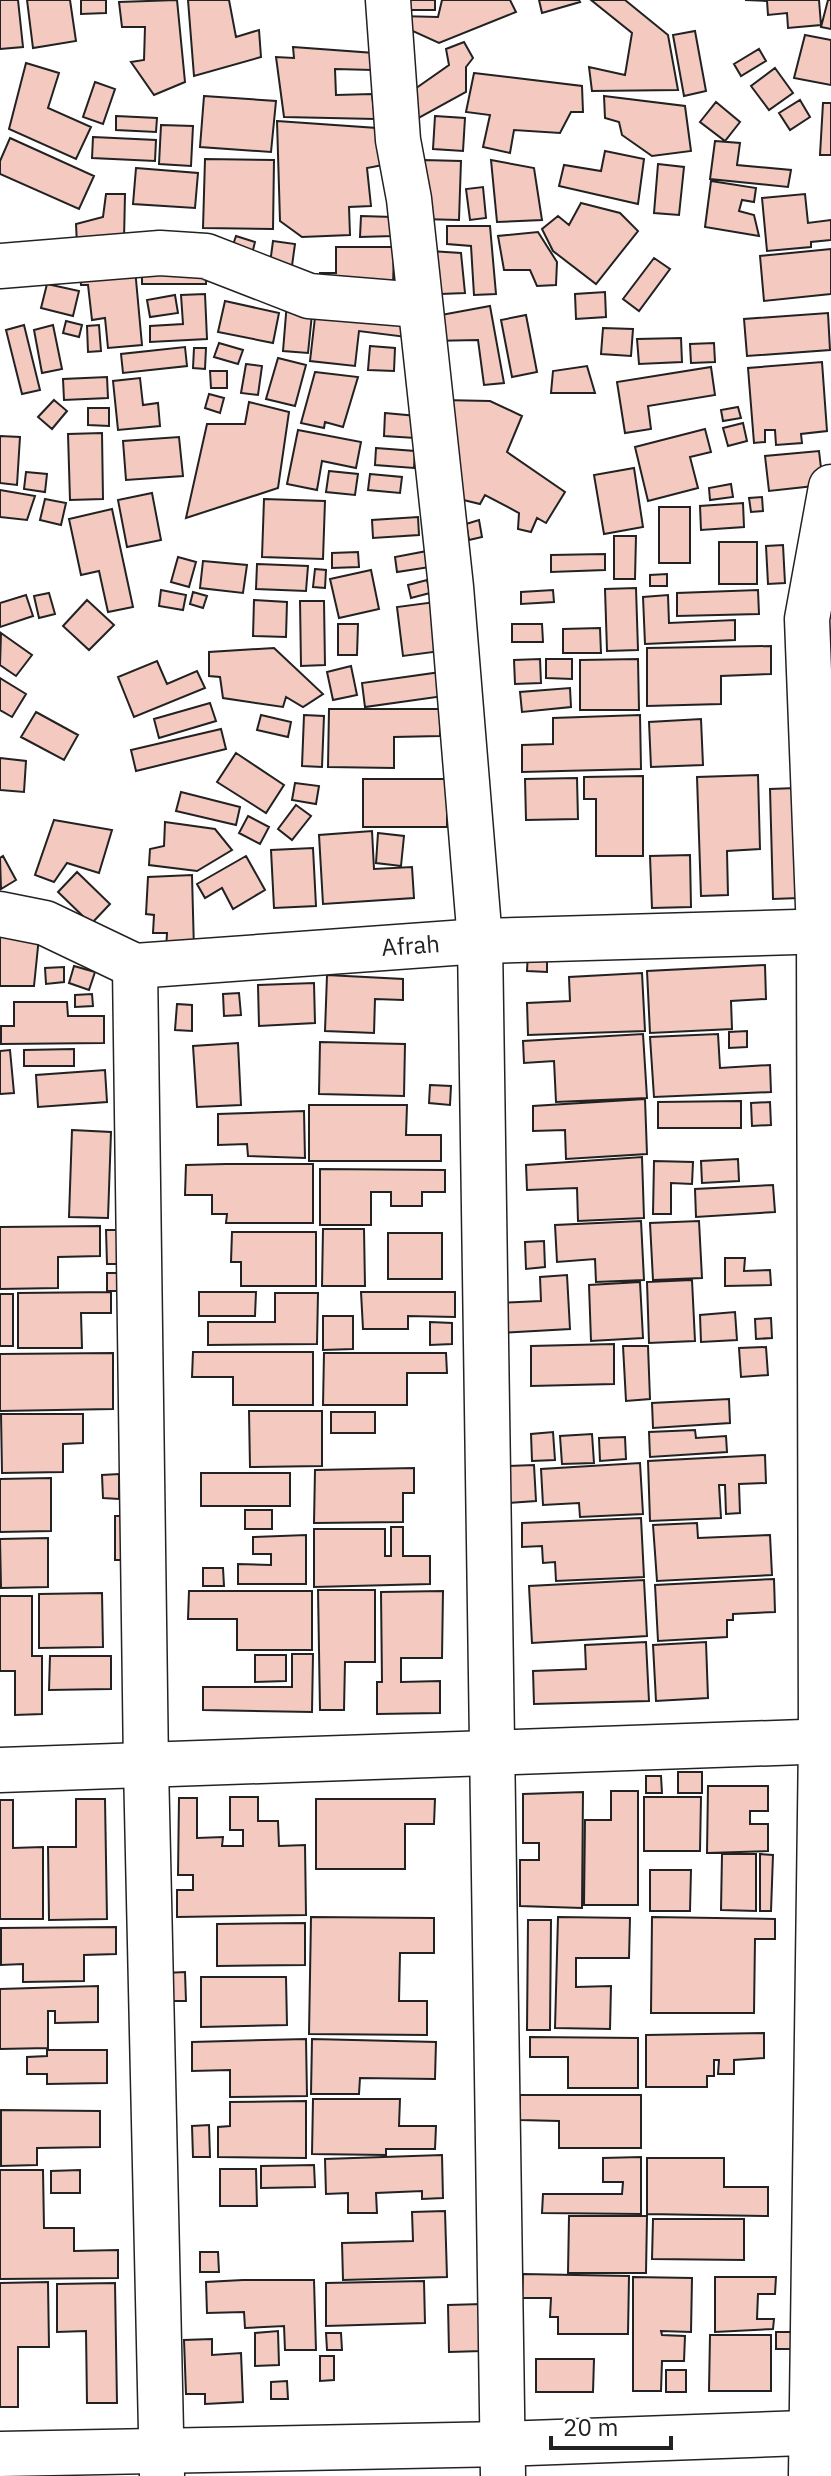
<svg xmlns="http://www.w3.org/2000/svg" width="831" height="2476" font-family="'IBM Plex Sans',sans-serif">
	<rect width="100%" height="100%" fill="#fff"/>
	<path fill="#f3c9c0" stroke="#222" stroke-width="2" d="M0,0h18l5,47 -23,2z
		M27,0h43l6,41 -43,7z
		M81,0h25v13l-25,1z
		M177,0l8,82 -31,13 -23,-33 13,-2 1,-33h-23l-3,-25z
		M188,0h41l7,37 23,-7 2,27 -67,19z
		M406,0h29v10h-29z
		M442,0h68l6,12 -77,31 -26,-12 -7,20 -7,-35 39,1z
		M539,0h40l1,2 -38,11z
		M591,0h34l43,35 10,55 -86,1 -3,-24 36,8 7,-42z
		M745,0h74l2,25 -33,3 -1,-15 -19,2 -1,-14z
		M828,0h3v29l-10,-2z
		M695,31l11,60 -22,5 -11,-61z
		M805,35l26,5v45l-37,-7z
		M464,42l9,16 -7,9v25l-51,28 -13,-22 47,-33 -3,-16z
		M293,47l81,6 -1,17 -38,-1 1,26 36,-1 3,25 -91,-2 -8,-60 18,1z
		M759,49l7,12 -25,15 -7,-12z
		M26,63l33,10 -11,35 43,19 -15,32 -67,-30z
		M775,68l18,25 -24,17 -18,-24z
		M474,73l108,13 1,26h-12l-11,21 -46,-3 -4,23 -27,-6 7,-32 -24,-3z
		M95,82l20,7 -12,35 -20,-7z
		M204,96l72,5 -5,51 -71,-5z
		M604,96l81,10 6,45 -39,5 -30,-21 -3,-13 -14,-4z
		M800,100l10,17 -20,13 -11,-17z
		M716,102l24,20 -15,19 -25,-19z
		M823,103h8v52h-11z
		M116,116l41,2 -1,14 -40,-2z
		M435,116l30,2 -2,33 -30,-2z
		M277,121l100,7 6,37 -16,3 4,38 -22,1 1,28 -48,2 -22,-16z
		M161,125l32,1 -2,40 -32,-2z
		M93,137l63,3 -1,21 -63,-3z
		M10,138l84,38 -15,33 -79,-35v-13z
		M715,141l25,2 -3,22 54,5 -3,17 -78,-8z
		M605,151l39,8 -6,45 -79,-18 5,-21 37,6z
		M205,159l69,1 -1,69 -70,-1z
		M423,160l38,1 -2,59 -38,-1z
		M491,160l43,8 8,52 -45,2z
		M658,164l26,3 -5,48 -25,-2z
		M136,168l62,5 -3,35 -62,-4z
		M711,181l45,7 -2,14 -12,-2 -3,11 15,4 5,21 -54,-9z
		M483,187l3,31 -16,2 -4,-31z
		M106,194h19l-1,46 -47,5 -1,-21 27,-7z
		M805,194l3,29 23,-3v20l-20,2v5l-44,4 -5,-53z
		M581,203l39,10 18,18 -42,53 -43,-33 -11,-22 16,-13 11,9z
		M361,216l32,1v19l-33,1z
		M447,226h43l6,68 -22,1 -3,-49 -24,-2z
		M538,232l19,30 -1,23 -19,1 -7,-16h-26l-6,-34z
		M236,236l19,6 -3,12 -20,-6z
		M273,241l22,3 -4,29 -22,-2z
		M336,247h58l-1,41 -73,-1v-14h16z
		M831,249v45l-67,7 -4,-45z
		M430,251l31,2 4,40 -24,1z
		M134,258l8,87 -34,3 -3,-30 -13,2 -4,-35h-7l-2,-22z
		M654,258l16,11 -31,42 -16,-12z
		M142,261l65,1 -1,22h-64z
		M47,284l32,7 -6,25 -32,-8z
		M605,292l1,25 -30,2 -1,-25z
		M205,294l2,45 -57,3v-16l33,-2 -2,-29z
		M175,295l3,18 -28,4 -3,-17z
		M317,300l92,10 -3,27 -47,-6 -4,35 -45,-5z
		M225,301l54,12 -6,30 -55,-11z
		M287,302l26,2 -5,49 -25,-2z
		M490,306l14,77 -20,2 -6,-45 -47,1 -1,-24z
		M828,313l2,37 -83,6 -3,-37z
		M526,315l11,57 -25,5 -11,-57z
		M66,321l16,4 -3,12 -16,-4z
		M24,325l16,65 -18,4 -16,-64z
		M53,325l9,44 -20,4 -8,-43z
		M99,325l2,26 -13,1 -1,-26z
		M603,328l30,1 -2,27 -30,-2z
		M681,338l1,24 -43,2 -2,-25z
		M219,343l24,7 -5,14 -24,-7z
		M714,343l1,19 -24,1 -1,-19z
		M370,346l25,2 -1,23 -26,-1z
		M185,347l2,19 -64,7 -2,-19z
		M194,348h12l-1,21 -12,-1z
		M278,358l28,7 -11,41 -29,-7z
		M822,362l5,69 -26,3 1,9 -26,2 -1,-15h-10v12l-11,1 -6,-75z
		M246,364l16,2 -4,29 -17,-2z
		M587,366l8,27h-44l2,-22z
		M711,367l4,28 -67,11 3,23 -26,4 -8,-51z
		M210,371h17v17h-16z
		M315,372l43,5 -15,50 -18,-5 -1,6 -23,-5z
		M107,377l1,21 -44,2 -1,-21z
		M140,378l3,27 15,-2 2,23 -42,4 -5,-49z
		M209,394l15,4 -4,15 -15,-5z
		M54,400l13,11 -15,18 -14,-12z
		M442,400l48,1 32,15 -15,36 58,40 -19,31 -9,-5 -6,14 -13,-3 1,-16 -34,-18 -5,9 -33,-8z
		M249,402l40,10 -11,76 -92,30 21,-94h38z
		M738,407l3,11 -18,3 -2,-11z
		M88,408h21v18l-21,-1z
		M385,413l32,3 -2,22 -31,-2z
		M743,423l4,18 -19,5 -5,-18z
		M705,429l6,23 -21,5 8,31 -50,13 -13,-54z
		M298,430l63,12 -5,26 -34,-7 -5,29 -30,-6z
		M102,433l1,66 -33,1 -2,-66z
		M0,436l20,1 -3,48 -17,-2z
		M179,437l4,39 -57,4 -3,-39z
		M376,448l39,3 -1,17 -39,-3z
		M819,451l4,34 -54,6 -4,-35z
		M634,468l9,59 -39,7 -10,-59z
		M329,471l29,3 -3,21 -29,-3z
		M26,472l21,2 -2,18 -21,-3z
		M370,474l32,3 -2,16 -32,-3z
		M731,484l2,13 -23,3 -1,-12z
		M0,490l35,6 -8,24 -27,-3z
		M152,493l9,47 -34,7 -9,-47z
		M762,497l1,14 -12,1 -2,-14z
		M45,499l21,4 -5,22 -21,-5z
		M264,499l61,2 -2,58 -61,-2z
		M743,503l1,24 -43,3 -1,-24z
		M659,507h31v56h-31z
		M112,509l21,98 -25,5 -9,-41 -18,4 -12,-56z
		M418,517l1,18 -46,3 -1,-18z
		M479,520l3,17 -13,3 -3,-16z
		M614,536h22l-1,43h-21z
		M719,542h38v42h-38z
		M783,545l2,38 -17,1 -2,-38z
		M427,551l3,16 -33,5 -2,-15z
		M358,552l1,15 -27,1v-15z
		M605,554v16l-54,2v-17z
		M178,557l18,5 -7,25 -18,-5z
		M203,561l44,4 -4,28 -43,-5z
		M257,564l51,2 -2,25 -50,-2z
		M315,569l11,1 -1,18 -12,-1z
		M371,570l8,39 -40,9 -9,-39z
		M667,574v12h-17v-11z
		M427,580l3,13 -19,5 -3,-13z
		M636,588l2,62 -31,1 -2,-62z
		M161,590l25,5 -3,15 -24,-4z
		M553,590l1,12 -33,2v-12z
		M758,590l1,24 -82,2v-23z
		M193,592l14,4 -4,12 -13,-4z
		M49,593l6,21 -16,4 -5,-22z
		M26,595l7,21 -33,11v-24z
		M668,595l1,28 66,-3v20l-90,4 -2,-47z
		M87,600l27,25 -25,25 -26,-24z
		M254,600l33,2 -1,35 -33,-1z
		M300,601h24l1,64 -24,1z
		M435,602l6,49 -38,5 -6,-49z
		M338,624h20l-1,31h-19z
		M512,624h30l1,18h-31z
		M600,628l1,25h-38v-24z
		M1,633l31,22 -16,21 -16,-11z
		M771,646v28l-50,2v28l-74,2v-58z
		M274,648l49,46 -20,13 -17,-10 -3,10 -60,-9 -3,-21 -11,-1v-24z
		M540,659l1,24 -26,1 -1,-24z
		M546,659h26v20l-26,-1z
		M638,659l1,51h-59v-50z
		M157,661l10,23 30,-13 8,17 -71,29 -16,-40z
		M351,666l6,29 -24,5 -6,-28z
		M448,671l3,24 -86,12 -3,-24z
		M0,678l26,16 -14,23 -12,-7z
		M570,688l1,19 -49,5 -2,-20z
		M210,703l6,18 -57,17 -5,-19z
		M329,709h111v27l-46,1v31l-66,-1z
		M36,712l42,23 -14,25 -43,-23z
		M261,715l30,7 -3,15 -31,-7z
		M304,715l20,1 -2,51 -20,-1z
		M640,715l1,54 -119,3v-27l31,-1v-26z
		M701,719l2,46 -52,2 -2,-45z
		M221,729l5,20 -90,22 -5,-21z
		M236,753l48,32 -18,28 -49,-31z
		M0,758l26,3 -2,31 -24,-2z
		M758,775l2,74 -33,2 1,44 -27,1 -4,-119z
		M643,776v80h-47v-57h-12v-22z
		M577,778l1,41 -52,1 -1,-41z
		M363,779h84v48h-84z
		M295,783l24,3 -3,18 -24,-4z
		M796,788l3,110 -26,1 -3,-110z
		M181,792l59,15 -4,18 -60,-14z
		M296,805l15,11 -19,24 -14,-11z
		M248,816l21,11 -9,17 -21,-11z
		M54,820l58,10 -13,43 -32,-10 -13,19 -19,-7z
		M165,822l50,7 17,21 -35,21 -48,-6 1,-16 14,-3z
		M372,831l2,38 38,-2 2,31 -91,6 -4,-69z
		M378,833l26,3 -3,30 -25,-3z
		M313,848l3,58 -42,2 -3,-58z
		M690,855l1,52 -39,1 -2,-52z
		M3,856l13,24 -15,9 -1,-31z
		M246,856l19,34 -32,19 -11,-21 -17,10 -8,-14z
		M77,872l33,32 -19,20 -33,-32z
		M192,875l2,75h-28l1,-17h-14l1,-18 -8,-1 2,-37z
		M0,933l39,4 -5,49h-34z
		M528,951l19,1v20l-20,-1z
		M765,965l1,34 -35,2 1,28 -82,4 -3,-62z
		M74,966l21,6 -6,18 -20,-7z
		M64,967v15l-18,2 -1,-16z
		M642,973l3,58 -117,4 -1,-32 43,-2 -1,-24z
		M327,975l76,4v21l-28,-1 -1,34 -49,-2z
		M314,983l1,40 -56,3 -1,-41z
		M239,993l2,22 -17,1 -1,-22z
		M92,994l1,12 -18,1v-12z
		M14,1002h53l1,14h36v27l-103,1v-18h13z
		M177,1004l15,1v26l-17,-1z
		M747,1031v16l-18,1v-16z
		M643,1034l4,64 -91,4 -2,-41 -30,2 -1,-22z
		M718,1034l2,34 50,-3 1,27 -117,5 -4,-60z
		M320,1042l85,2 -1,52 -85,-2z
		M238,1043l3,62 -44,2 -4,-61z
		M74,1049v17h-50v-16z
		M10,1050l4,43 -14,1v-43z
		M105,1070l2,32 -69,5 -2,-32z
		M430,1085l21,1 -1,19 -21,-2z
		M645,1099l2,55 -81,5 -1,-29 -32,1v-25z
		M741,1101v27h-83v-26z
		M770,1102l1,23 -19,1 -1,-23z
		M309,1105h98l-1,30h35v26h-132z
		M304,1111l1,47 -57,-2 -1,-12 -29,1v-31z
		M72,1130l39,2 -3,86 -39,-1z
		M642,1157l2,61 -66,3 -1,-33 -50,2 -1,-25z
		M738,1159l1,22 -37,2 -1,-22z
		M654,1161l39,1 -1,22 -21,-1v31h-18z
		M226,1164h87v59h-87l1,-9h-15v-19h-27l1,-30z
		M320,1169l125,1v22h-23v14h-31v-14h-20v33h-51z
		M773,1185l2,27 -79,5 -1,-28z
		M641,1221l3,59 -48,2 -1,-23 -38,3 -2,-37z
		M699,1221l3,57 -49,2 -3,-57z
		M100,1226v30l-42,1v31l-58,1v-62z
		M323,1229h41l1,57h-43z
		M106,1230h25l1,34h-25z
		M232,1232h84v54h-75v-24h-10z
		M388,1233h54v46h-54z
		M544,1241l1,26 -19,2 -1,-27z
		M725,1258h20l-1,13 26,-1 1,15 -46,1z
		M107,1273h25l-1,18h-24z
		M567,1275l3,54 -70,4 -2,-30 43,-2 -1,-24z
		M692,1280l3,61 -46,2 -2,-61z
		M640,1282l3,56 -52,3 -2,-56z
		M111,1292v21h-30l1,35h-64v-55z
		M199,1292h57l-1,24h-56z
		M361,1292h94v25l-47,-1v13h-45z
		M275,1293h43l-1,51 -109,1v-23h67z
		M0,1294h13v52h-13z
		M735,1312l2,28 -36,2 -1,-27z
		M323,1316h30v33l-30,1z
		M771,1318l1,20 -16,1 -1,-20z
		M430,1322l22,1v21l-22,1z
		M614,1344v40l-83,2v-40z
		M623,1346h25l2,53 -24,2z
		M766,1347l2,28 -27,2 -2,-29z
		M193,1352h120v53h-80v-28h-41z
		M113,1353v56l-113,2v-57z
		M324,1353h122l1,20h-40v32h-84z
		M729,1399l1,24 -77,5 -1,-25z
		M249,1411h73v55l-72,1z
		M331,1412h44v21h-44z
		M1,1414h82v29l-20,1v28l-61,1z
		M695,1430l1,8 30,-2 1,16 -77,5 -1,-25z
		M553,1432l2,28 -23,1 -1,-27z
		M592,1434l2,29 -32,1 -2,-28z
		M625,1437l1,22 -26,2 -1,-23z
		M765,1455l1,28 -27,1 1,29 -14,1 -1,-29h-6l2,33 -71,3 -2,-60z
		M640,1463l3,51 -63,3 -1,-14 -36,2 -2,-36z
		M534,1465l2,36 -28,2 -2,-37z
		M414,1468v25h-11v29l-89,1 1,-53z
		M201,1473h89v33h-89z
		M119,1474v25l-16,-1 -1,-23z
		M51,1478v53l-51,1v-53z
		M245,1510h27v19h-27z
		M115,1516h27v44h-27z
		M641,1518l3,59 -88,4 -1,-19 -12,1 -1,-17 -20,1v-24z
		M697,1523l1,15 72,-3 2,40 -115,6 -4,-56z
		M391,1527h12v29h27v28l-116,3v-58h71v27h6z
		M306,1535v49h-68v-20l33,1v-11h-18v-17z
		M48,1538v49l-47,1 -1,-49z
		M203,1568h20l1,18h-21z
		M774,1579l1,33 -42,2v6h-6v17l-69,4 -3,-56z
		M644,1580l3,56 -115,7 -3,-57z
		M318,1590h57v72h-30l-1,48h-24z
		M189,1591h123v59h-75v-31h-49z
		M443,1591l-1,67h-41v24l39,-1v32l-63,1v-32h5l-1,-90z
		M102,1593l1,54 -64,1v-54z
		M0,1596h32v60h10v58l-27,1v-44h-15z
		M646,1642l3,59 -115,3 -1,-33 53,-2 -1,-24z
		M706,1642l2,56 -52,3 -3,-56z
		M292,1654h21l-1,58 -109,-2v-23h89z
		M255,1655h31v26l-31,1z
		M50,1656h61v33l-62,1z
		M678,1772h24v21h-24z
		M646,1776h15l1,17h-16z
		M708,1786h60v25h-18v13h18v27l-61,2z
		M611,1791h27v114h-54l1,-85h26z
		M583,1792l-1,116 -62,-2v-46h19v-17h-16v-49z
		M230,1797h28v24h20l1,25 26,-1 1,70 -129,2v-27h16v-15h-15l1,-77h18v40l26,-1 -1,9h21v-16h-13z
		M644,1797h57l-1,54h-56z
		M76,1799h29l2,120 -58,1 -1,-73h28z
		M316,1799h119l-1,25h-29v45h-89z
		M0,1800h13v48l30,-1v72h-43z
		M722,1854h34v57l-35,-1z
		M760,1854l13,1 -2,56h-11z
		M650,1870h41l-1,41h-40z
		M311,1917l123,1v35h-34l-1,48h28v34l-118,-1z
		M558,1917l72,1 -1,40h-53v29l35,-1 -1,43 -55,-1z
		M652,1917l123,2v20h-20l-1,74h-103z
		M528,1920h23l-1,110h-23z
		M305,1923v42l-88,1v-42z
		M116,1927v27l-32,1v26l-61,1v-18l-22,1v-37z
		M185,1972l1,29h-21v-28z
		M201,1977h85l1,48 -86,2z
		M98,1986v36l-43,1v-12h-7v37l-48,1v-60z
		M764,2033v25l-30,2v14h-16l1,-14h-5v16h-7v11h-61v-52z
		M530,2037l108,1v50h-70v-31h-38z
		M306,2039l1,57 -77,1v-27l-38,1v-29z
		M312,2039l124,3 -1,37 -75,-1 -1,16h-48z
		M47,2050h60v33l-60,1v-10h-20v-17l20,-1z
		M520,2095h121v53h-82v-27l-39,-1z
		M313,2099h87l-1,27h37l-1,23h-49v6l-74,-1z
		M306,2101v57l-88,-1v-30l12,-1v-24z
		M1,2110l99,1v36l-63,1v17l-36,1z
		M209,2125l1,32h-17l-1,-31z
		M442,2155l1,43 -21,1v-8l-46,2 1,20h-29v-20l-22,1 -1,-35z
		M641,2157v57l-99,-1 1,-19h79l1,-12h-20v-24z
		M647,2158h77v29h44v29l-121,-2z
		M314,2165l1,22 -54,1v-22z
		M220,2169h36l1,37h-37z
		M0,2170h43l1,58h30v23l44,-1v28l-118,1z
		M80,2170v23h-29v-22z
		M445,2211l2,66 -104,3 -1,-37 71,-2 -1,-29z
		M569,2216h78l-1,57h-78z
		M653,2219h91v41l-92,-1z
		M200,2252h18l1,20h-19z
		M523,2274l106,2 -1,58h-70v-17h-8l1,-19h-29z
		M633,2277l59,1 -1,54 -30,-1 1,4 23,1 -1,25h-22l-1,30h-28z
		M715,2277h61l-1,17h-17l-1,25h17l-1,10 -58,3z
		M243,2280h71l2,70h-31l-1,-24 -39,2 -1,-16 -37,1 -1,-31z
		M424,2281l1,42 -99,3v-43z
		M48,2282l1,65h-31v60h-18v-124z
		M115,2283l2,120h-30l-1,-72 -29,1v-48z
		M482,2304v47l-33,1 -1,-47z
		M278,2331l1,34 -24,1v-33z
		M776,2332h16v17h-16z
		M326,2333h15l1,17h-15z
		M710,2335h61v56h-62z
		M212,2339v16l29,-2 2,49 -38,2v-10h-19l-2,-54z
		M320,2356h14v24l-14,1z
		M536,2359h58l-1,33h-57z
		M666,2370h20v22h-20z
		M287,2381l1,18h-17v-17z"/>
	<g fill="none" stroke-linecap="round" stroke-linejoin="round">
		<defs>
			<g id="minor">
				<path d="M388,0l10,140 11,59 42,388 29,354 23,1535"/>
				<path d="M0,266l160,-13 46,3 103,40 110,9"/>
				<path id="s1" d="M0,914l45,9 90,43 345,-25 351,-10"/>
				<path d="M135,966l11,800 16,710"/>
				<path d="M0,1770l831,-29"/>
				<path d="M0,2454l504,-10 327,-12"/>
				<path d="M811,2476l10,-735 -2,-809 -12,-313 24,-132"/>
			</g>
		</defs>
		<use href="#minor" stroke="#222" stroke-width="47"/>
		<use href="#minor" stroke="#fff" stroke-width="44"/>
	</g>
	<g text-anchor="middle" stroke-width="6" stroke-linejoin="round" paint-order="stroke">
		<g font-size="24" fill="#222" stroke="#fff">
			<text dy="8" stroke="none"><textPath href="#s1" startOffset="422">Afrah</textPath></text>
		</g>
	</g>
	<path d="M551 2436v12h120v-12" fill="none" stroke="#222222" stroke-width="4"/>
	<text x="563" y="2436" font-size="24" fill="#222222" stroke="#ffffff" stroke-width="6" paint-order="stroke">20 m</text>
</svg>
